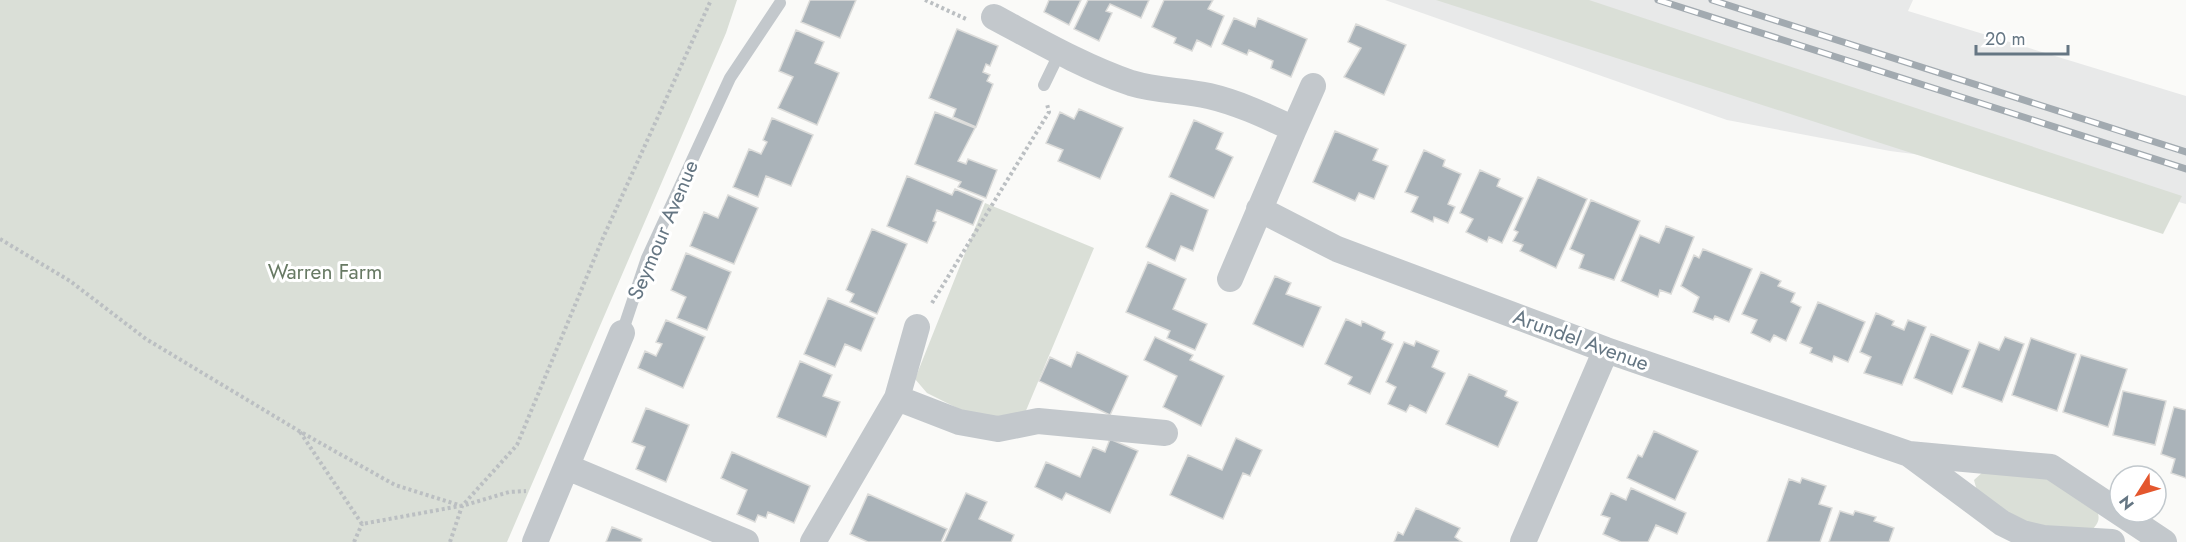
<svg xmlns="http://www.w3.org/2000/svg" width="2186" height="542" font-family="Jost,sans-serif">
	<rect width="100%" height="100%" fill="#fafaf8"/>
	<path fill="#e8e9e9" d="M1385,0h528l-5,11 278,85v108l-101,-28 -195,-25 -163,-31z"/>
	<path fill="#dadfd7" d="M0,0h737l-11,33 -219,509h-507z
		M1436,0h153l593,196 -19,38z
		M985,203l109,45 -69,165 -12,6 -50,-8 -36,-18 -12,-14z
		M1984,471l58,5 55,34c3,9 2,12 -5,20l-48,-1 -28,-12 -39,-26 -3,-11z"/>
	<path fill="#aab3b9" stroke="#dcdcda" stroke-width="1.5" d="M810,0h46l-16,38 -39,-16z
		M1049,0h32l-12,25 -25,-13z
		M1088,0h61l-8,18 -31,-14 -4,7 6,2 -13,28 -25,-12z
		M1164,0h49l-5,9 16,7 -13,31 -14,-7 -5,11 -18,-8 2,-5 -24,-11z
		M1234,18l21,9 3,-9 49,21 -16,38 -20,-9 2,-7 -24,-11 -2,5 -25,-11z
		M1356,24l50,21 -22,50 -40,-18 17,-29 -13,-6z
		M957,29l41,17 -8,20 -4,-2 -3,8 7,3 -3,6 6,3 -17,43 -23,-10 3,-8 -27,-11z
		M796,30l28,12 -9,21 24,10 -22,52 -39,-17 15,-31 -14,-6z
		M1079,109l44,19 -23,51 -42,-18 5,-11 -17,-7 14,-31 14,7z
		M935,112l40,16 -17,33 8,3 2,-5 29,11 -11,28 -28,-11 3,-5 -46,-18z
		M772,118l41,17 -22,51 -25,-10 -8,21 -25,-10 16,-38 12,5 6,-12 -4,-2z
		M1194,120l29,13 -7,16 17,8 -19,41 -45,-21z
		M1335,131l43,18 -5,11 15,6 -14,33 -15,-6 -4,8 -42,-19z
		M1424,150l21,10 -2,6 18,8 -13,30 7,3 -7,16 -14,-6 -1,5 -22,-10 7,-15 -13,-5z
		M1480,170l20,9 -3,7 26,12 -21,45 -13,-6 -2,5 -21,-10 7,-13 -13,-6z
		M907,176l45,19 3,-6 28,12 -10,24 -36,-15 -4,11 3,1 -9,21 -40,-17z
		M1538,177l49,22 -31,69 -36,-17 3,-6 -10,-4 5,-9 -4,-2z
		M1171,193l37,17 -15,41 -12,-5 -6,15 -29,-14z
		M728,195l30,13 -24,56 -44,-18 14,-34 14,6z
		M1591,200l49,21 -26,59 -35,-12 5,-13 -14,-6z
		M1666,226l28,11 -23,57 -11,-4 -2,7 -37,-16 19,-46 19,8z
		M872,229l35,15 -30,70 -27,-12 4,-8 -8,-4z
		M1703,249l49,20 -23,53 -14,-6 -2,4 -20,-8 6,-15 -18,-11 13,-31 5,3z
		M686,253l45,19 -24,58 -30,-12 9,-21 -15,-7z
		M1148,262l38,17 -13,30 34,15 -12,26 -28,-12 3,-7 -44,-19z
		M1761,272l20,9 -3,5 17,7 -4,9 10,5 -15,34 -12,-6 -4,7 -19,-9 6,-13 -15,-6z
		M1275,276l16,7 -5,11 35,13 -18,40 -50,-23z
		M828,298l47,20 -14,33 -16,-7 -10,23 -31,-13z
		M1818,302l47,20 -17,40 -14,-6 -2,6 -22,-9 2,-5 -12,-5z
		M1876,313l18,8 -2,4 12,5 4,-10 18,7 -24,58 -38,-12 7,-16 -11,-5z
		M1346,319l15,7 1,-5 23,11 -3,7 11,5 -23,50 -22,-10 4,-7 -27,-13z
		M666,320l39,17 -22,51 -45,-20 7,-17 11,5 6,-12 -6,-2z
		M1931,334l39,16 -18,44 -38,-16z
		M1155,337l38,18 -3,5 34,16 -23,50 -38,-19 14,-31 -33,-16z
		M2005,337l19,7 -22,58 -40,-15 17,-45 20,8z
		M2031,338l45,16 -19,57 -45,-16z
		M1416,341l23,10 -7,16 13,6 -19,40 -16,-8 -4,7 -18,-8 8,-17 -10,-5 18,-40 10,4z
		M1077,352l51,24 -18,39 -71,-34 11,-24 21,10z
		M2081,355l46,14 -19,58 -45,-15z
		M800,361l32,14 -9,21 17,6 -14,35 -49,-20z
		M1469,374l38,17 -2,5 13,6 -20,45 -52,-23z
		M2123,391l43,10 -11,44 -42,-10z
		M2174,407l12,3v68l-15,-5 4,-14 -14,-5z
		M646,408l43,17 -23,57 -30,-13 9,-22 -13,-5z
		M1654,431l44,20 -23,49 -48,-22 11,-23 4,2z
		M1236,438l26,12 -12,26 -7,-3 -20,46 -53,-24 18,-40 34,15z
		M1110,439l28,12 -28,62 -44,-20 -4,7 -27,-13 11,-25 34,15 13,-30 12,5z
		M732,452l78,34 -16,37 -26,-11 -2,6 -8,-3 -3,7 -18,-8 10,-24 -26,-12z
		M1802,478l24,8 -7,18 13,4 -12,34h-53l22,-63 11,4z
		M1631,488l55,25 -9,21 -21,-9 -8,17h-27l-18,-8 7,-16 -9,-3 10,-22 15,7z
		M966,493l21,9 -8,17 35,16 -3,7h-67z
		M868,494l79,35 -6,13h-73l-18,-8z
		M1416,508l44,20 -5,9 7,5h-68l4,-10 5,3z
		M1840,511l13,4 2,-4 21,6 -2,4 20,7 -5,14h-60z
		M612,527l30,12 -1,3h-35z"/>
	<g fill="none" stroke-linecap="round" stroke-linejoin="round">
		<path stroke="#bbbfc2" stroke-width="4" stroke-dasharray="3 3" stroke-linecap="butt" d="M925,0l41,19
			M0,239l70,42 76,58 153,92 96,54 67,21 47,-14 17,-1
			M932,303l117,-191 -2,-8
			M300,432l62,92 98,-18
			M354,542l8,-18
			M450,542l12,-36 55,-61 85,-205 109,-240"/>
		<path stroke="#c3c8cc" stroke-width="12" d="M1044,85l16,-33
			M622,333l25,-75 83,-180 50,-75"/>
		<path stroke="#c3c8cc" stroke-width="26" d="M994,17c45,24 90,50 137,66 26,8 52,7 78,13 30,7 57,20 85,33l-64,150
			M1294,129l19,-43
			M1259,209l78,40 269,101 303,104
			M897,398l62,24 39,7 40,-8 127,12
			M567,467l179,75
			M535,542l87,-209
			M813,542l84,-144 20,-71
			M1523,542l83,-192
			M2112,542l-69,-4 -21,-5 -20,-10 -93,-69 142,13 113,75"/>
		<defs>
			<path id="rail" d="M1658,0l528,169
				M1712,0l474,152"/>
		</defs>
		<use href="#rail" stroke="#a2aab0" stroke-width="7"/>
		<use href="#rail" stroke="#fff" stroke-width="4.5" stroke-dasharray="14" stroke-linecap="butt"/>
	</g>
	<g text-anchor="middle" stroke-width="6" stroke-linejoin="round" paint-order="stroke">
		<g font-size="21" fill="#657683" stroke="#fff">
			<text transform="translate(663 230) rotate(-67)" y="7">Seymour Avenue</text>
			<text transform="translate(1581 340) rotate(20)" y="7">Arundel Avenue</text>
		</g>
		<g font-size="21" fill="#687a64" stroke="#fff">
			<text x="325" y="279">Warren Farm</text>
		</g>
	</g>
	<g transform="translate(2138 494) rotate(233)"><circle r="28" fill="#ffffff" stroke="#c1c8cd" stroke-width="1.5"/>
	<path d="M0-4.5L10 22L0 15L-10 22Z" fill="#e4572e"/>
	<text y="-9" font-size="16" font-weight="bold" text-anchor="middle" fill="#657683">N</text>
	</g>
	<path d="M1976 45v9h92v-9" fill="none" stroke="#657683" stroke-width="3"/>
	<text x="1985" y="45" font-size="18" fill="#657683" stroke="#ffffff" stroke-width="4.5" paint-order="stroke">20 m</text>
</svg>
